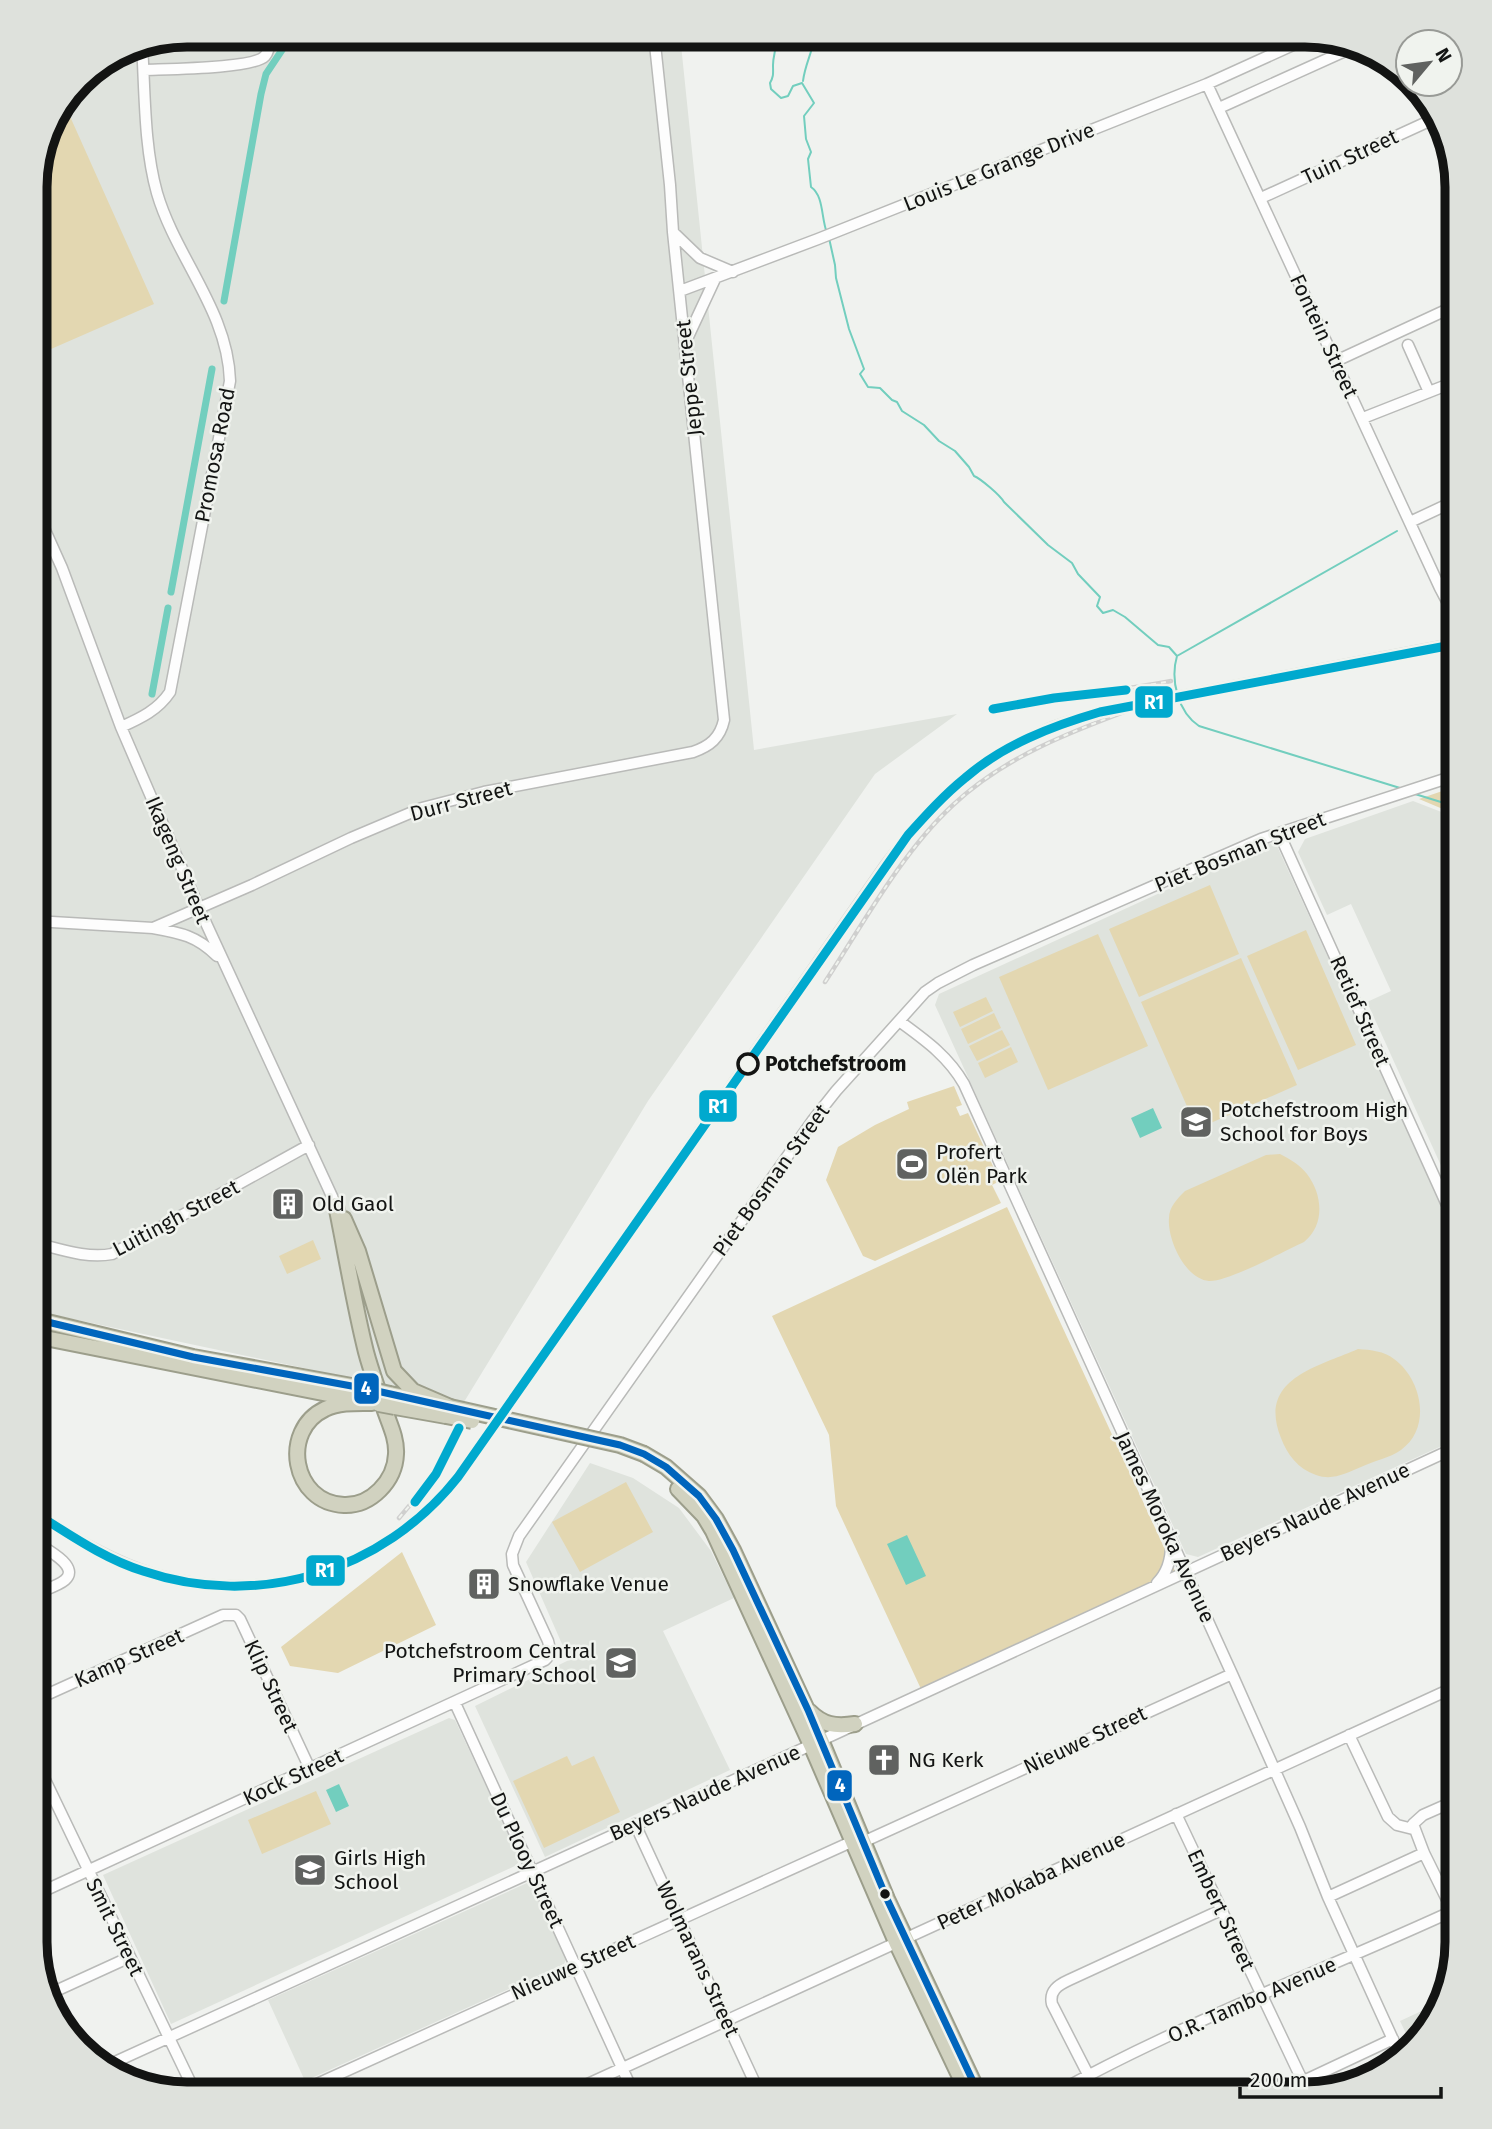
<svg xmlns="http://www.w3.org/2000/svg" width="1492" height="2129" font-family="'Fira Sans',sans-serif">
	<rect width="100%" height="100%" fill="#f0f2ef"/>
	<path fill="#dfe3dd" d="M187,35h493l74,715 203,-36 -82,60 -227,327 -184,301 -429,-91v-1134l16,-57 35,-47 43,-27z
		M1413,801l44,17v383l-90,-199 24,-11 -40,-87 -24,11 -29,-63 7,-13z
		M1269,843l8,3 180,393v200l-259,118 -12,-3 -251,-549 4,-11z
		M590,1463l43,15 46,30 32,43 23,47 -71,33 67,139 -185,87 -70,-151 94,-46 -43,-98z
		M449,1718l6,2 65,138 -3,7 -346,159 -68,-149z
		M527,1883l7,2 33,73 -3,6 -259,117 -37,-81z
		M1441,2002l-4,16 -26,26 -11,-23z"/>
	<path fill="#e3d7b1" d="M64,103l90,201 -119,52v-179l16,-57z
		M1457,786v29l-38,-16z
		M1210,885l29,69 -100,43 -30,-68z
		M1306,930l50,115 -58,25 -51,-114z
		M1098,934l50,112 -100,44 -49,-113z
		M1241,958l56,127 -100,44 -56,-127z
		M986,997l7,14 -33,16 -7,-15z
		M994,1013l7,15 -33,16 -7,-15z
		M1002,1030l8,15 -33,16 -8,-15z
		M1011,1047l7,15 -33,16 -7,-15z
		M954,1086l8,19 -6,2 4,9 8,-3 32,68 -8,4 9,18 -126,58 -12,-5 -37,-76 12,-33 37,-22 34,-16 -2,-7z
		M1280,1154c10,5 20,11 27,20 16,21 18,51 -3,68 -20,9 -76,40 -95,39 -24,-2 -42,-42 -40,-63 0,-11 8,-19 16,-27l81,-36z
		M1007,1207l168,364 -254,118 -85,-183 -7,-71 -57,-119z
		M313,1240l8,19 -34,15 -8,-18z
		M1358,1349c13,1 26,2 36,10 28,20 38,69 7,91 -11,8 -28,11 -40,17 -15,6 -28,14 -45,8 -18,-6 -29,-21 -35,-37 -24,-59 36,-71 77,-89z
		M626,1482l27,50 -73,40 -28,-50z
		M402,1552l34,73 -98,48 -48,-7 -9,-19z
		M567,1756l5,10 22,-10 26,56 -76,36 -31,-67z
		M316,1791l15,33 -69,30 -14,-34z"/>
	<path fill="#72cebe" d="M1153,1108l9,20 -22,10 -9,-20z
		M907,1535l19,41 -20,9 -19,-41z
		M339,1784l10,22 -13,6 -10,-22z"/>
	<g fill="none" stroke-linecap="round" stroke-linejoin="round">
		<path stroke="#72cebe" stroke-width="2" d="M770,35c10,11 3,17 3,30 0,8 1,11 -3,18l1,6 10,9 7,-2 5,-10 9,-3 12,20 -10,13 2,23 5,13 -3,7 3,28c13,9 10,31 16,46
			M803,81c2,-17 10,-30 12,-46
			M829,238l6,27 1,13 13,51 15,40 -4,5 8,13 12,1 12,12 5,2 5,9 22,14 15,16 16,10 14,16 5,9c7,3 26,19 30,26l44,43 24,18 6,11 22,23 -3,9 6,7 10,-3 12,7 33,28 11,2 8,9
			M1397,531l-220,125c-7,24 1,56 22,70l201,62
			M1415,794l42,13"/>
		<path stroke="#72cebe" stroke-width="7" d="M224,301l37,-207 5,-20 26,-39
			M171,592l41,-223
			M152,694l16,-86"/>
		<defs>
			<path id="minor" d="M144,70c21,-1 109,-1 121,-14 5,-6 5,-13 4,-21
				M1207,84l233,504 10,19 7,3
				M1219,108l135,-61
				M1261,198l177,-81
				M674,233l26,25 33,14
				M680,291l138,-52 389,-155 108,-49
				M1452,307l5,16
				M687,339l28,-60
				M1408,345l21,47
				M1336,361l121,-56
				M1363,418l94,-37
				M35,508l27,60 59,159 78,181 137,297
				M1410,522l47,-22
				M121,727c20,-9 37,-17 49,-35l60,-311c-2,-70 -54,-123 -73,-188 -13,-46 -12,-101 -15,-149
				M1279,833l178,394
				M35,921l118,7 99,-43 99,-47 71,-30 62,-16 209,-40c17,-6 27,-14 31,-32l-51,-488 -3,-47 -16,-150
				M153,928c28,5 44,8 64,28
				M899,1021c26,19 49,35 65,63l268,590 68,153 28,70 72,158
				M35,1243c25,6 52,16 77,11l197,-109
				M1157,1583c10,-10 14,-24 14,-38
				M35,1594c9,-4 23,-8 30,-14 16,-14 -21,-32 -30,-38
				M35,1700l188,-85h13l4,4 70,150
				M455,1703l179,391
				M1349,1735l39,82 9,8 16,4
				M35,1759l161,335
				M1176,1814l127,268
				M635,1824l125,270
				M863,1842l369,-168
				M35,1895l510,-235c7,-6 5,-11 3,-19l-35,-76 -1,-11 7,-18 294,-416 23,-29 89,-99 13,-9 35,-18 288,-126 196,-64
				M1328,1897l96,-44
				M1457,1920l-33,-67 -11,-29 10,-9 34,-15
				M49,1994l81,-37
				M104,2067l707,-322 646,-298
				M295,2094l556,-252
				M566,2094l891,-408
				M1054,2094c129,-72 269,-123 403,-185
				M1098,2094l-46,-90c-3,-13 6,-19 17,-24l152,-70
				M1276,2094l117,-55"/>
			<path id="highway" d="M336,1205c10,49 18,99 30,147 5,19 12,37 18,56 5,15 13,30 12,46 -1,27 -25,52 -52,51 -52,-2 -64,-75 -19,-96 14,-7 32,-6 47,-6
				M344,1219l14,32 36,120 19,20 37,16
				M35,1319l158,38 175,32
				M35,1336l318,63
				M390,1394l35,7
				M395,1407l51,9
				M644,1454l22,13 33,29 17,23 17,31 88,190 66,159 92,195
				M678,1489l26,27 9,15 98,214 85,197 72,152
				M809,1711c14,14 26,16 46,13"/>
		</defs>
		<use href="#minor" stroke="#b9bab8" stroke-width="13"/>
		<use href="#highway" stroke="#9c9e8b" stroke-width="18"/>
		<use href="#minor" stroke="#fdfdfd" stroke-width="10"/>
		<use href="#highway" stroke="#d1d2c0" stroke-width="14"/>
		<defs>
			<path id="rail" d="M993,709c59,-11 118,-17 178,-28
				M825,982c38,-58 77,-130 128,-177 51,-48 117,-73 182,-97
				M35,1509c39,24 78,49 123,62 102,30 219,-3 289,-86 9,-10 17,-22 25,-34l410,-588c46,-62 94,-107 165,-138 18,-8 38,-12 57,-18l353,-68
				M399,1518l37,-44 23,-46"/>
		</defs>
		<use href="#rail" stroke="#cfcfce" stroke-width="4.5"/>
		<use href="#rail" stroke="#f0f3ee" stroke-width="2" stroke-dasharray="5" stroke-linecap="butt"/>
		<defs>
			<path id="highway-bridge" d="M368,1389l22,5
				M379,1404l16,3
				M450,1407l170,38 24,9
				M446,1416l26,5"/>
		</defs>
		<use href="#highway-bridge" stroke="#9c9e8b" stroke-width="18" stroke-linecap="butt"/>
		<use href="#highway-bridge" stroke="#d1d2c0" stroke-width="14"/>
		<defs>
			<path id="bus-1" d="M35,1319l158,38 175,32 252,56 24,9 22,13 33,29 17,23 17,31 75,160 79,189 92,195"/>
		</defs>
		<use href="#bus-1" stroke="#f0f3ee" stroke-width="12"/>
		<use href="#bus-1" stroke="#0065bd" stroke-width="7"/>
		<defs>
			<path id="rail-1" d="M993,709l61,-11 72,-8
				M415,1502l21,-28 23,-46
				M35,1513c34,21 69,46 108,58 115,39 240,1 315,-94l450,-642c18,-20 36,-40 57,-57 38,-33 87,-52 135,-66l357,-68"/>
		</defs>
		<use href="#rail-1" stroke="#f0f3ee" stroke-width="14"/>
		<use href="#rail-1" stroke="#00a9ce" stroke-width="9"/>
	</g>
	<defs>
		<symbol id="school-square" viewBox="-11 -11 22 22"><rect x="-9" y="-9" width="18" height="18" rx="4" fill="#606260" stroke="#f0f3ee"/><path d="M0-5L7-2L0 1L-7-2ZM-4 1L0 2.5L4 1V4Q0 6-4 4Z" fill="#fff"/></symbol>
		<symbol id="stadium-square" viewBox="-11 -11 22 22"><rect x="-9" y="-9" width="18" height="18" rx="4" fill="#606260" stroke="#f0f3ee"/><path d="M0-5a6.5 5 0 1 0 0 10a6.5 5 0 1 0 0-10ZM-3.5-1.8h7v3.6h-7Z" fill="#fff"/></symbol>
		<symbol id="building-square" viewBox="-11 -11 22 22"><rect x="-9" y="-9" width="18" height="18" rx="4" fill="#606260" stroke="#f0f3ee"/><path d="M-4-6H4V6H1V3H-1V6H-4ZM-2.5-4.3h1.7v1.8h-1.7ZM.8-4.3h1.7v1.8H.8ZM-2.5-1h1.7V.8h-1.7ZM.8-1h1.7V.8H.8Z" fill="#fff"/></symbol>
		<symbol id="church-square" viewBox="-11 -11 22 22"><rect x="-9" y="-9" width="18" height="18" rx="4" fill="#606260" stroke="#f0f3ee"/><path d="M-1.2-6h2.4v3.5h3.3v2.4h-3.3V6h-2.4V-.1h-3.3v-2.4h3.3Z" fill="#fff"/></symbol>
	</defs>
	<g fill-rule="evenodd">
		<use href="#school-square" x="1177" y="1103" width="38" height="38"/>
		<use href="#stadium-square" x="893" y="1145" width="38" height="38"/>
		<use href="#building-square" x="269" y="1185" width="38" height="38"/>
		<use href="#building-square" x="465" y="1565" width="38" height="38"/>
		<use href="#school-square" x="602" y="1644" width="38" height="38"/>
		<use href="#church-square" x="865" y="1741" width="38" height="38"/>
		<use href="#school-square" x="291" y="1851" width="38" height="38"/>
	</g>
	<circle fill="#f0f3ee" stroke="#131413" stroke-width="3.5" cx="748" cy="1064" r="10"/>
	<circle fill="#131413" stroke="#f0f3ee" stroke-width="2.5" cx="885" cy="1894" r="6"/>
	<g text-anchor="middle" stroke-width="5" stroke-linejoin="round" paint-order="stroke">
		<g font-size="21" fill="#131413" stroke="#f0f3ee">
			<text transform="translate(1350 157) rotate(-25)" y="7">Tuin Street</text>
			<text transform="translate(999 167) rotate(-22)" y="7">Louis Le Grange Drive</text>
			<text transform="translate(1324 336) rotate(65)" y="7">Fontein Street</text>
			<text transform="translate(689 378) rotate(-96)" y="7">Jeppe Street</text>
			<text transform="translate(215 455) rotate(-79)" y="7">Promosa Road</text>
			<text transform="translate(461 801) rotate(-15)" y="7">Durr Street</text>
			<text transform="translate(1240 852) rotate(-22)" y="7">Piet Bosman Street</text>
			<text transform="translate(178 860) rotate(67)" y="7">Ikageng Street</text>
			<text transform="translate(1360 1011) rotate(66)" y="7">Retief Street</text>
			<text transform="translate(771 1180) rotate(-54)" y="7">Piet Bosman Street</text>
			<text transform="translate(176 1218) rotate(-28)" y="7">Luitingh Street</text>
			<text transform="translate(1315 1512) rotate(-25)" y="7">Beyers Naude Avenue</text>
			<text transform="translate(1165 1527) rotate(65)" y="7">James Moroka Avenue</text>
			<text transform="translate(129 1658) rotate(-24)" y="7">Kamp Street</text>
			<text transform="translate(271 1686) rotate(65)" y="7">Klip Street</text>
			<text transform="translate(1085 1740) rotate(-25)" y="7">Nieuwe Street</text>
			<text transform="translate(293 1777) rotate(-25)" y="7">Kock Street</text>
			<text transform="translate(705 1793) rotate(-24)" y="7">Beyers Naude Avenue</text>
			<text transform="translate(527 1860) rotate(65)" y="7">Du Plooy Street</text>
			<text transform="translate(1031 1881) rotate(-25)" y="7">Peter Mokaba Avenue</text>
			<text transform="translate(1221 1910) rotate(65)" y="7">Embert Street</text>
			<text transform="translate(115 1927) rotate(64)" y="7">Smit Street</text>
			<text transform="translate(698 1959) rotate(65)" y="7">Wolmarans Street</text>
			<text transform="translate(573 1967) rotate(-24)" y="7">Nieuwe Street</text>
			<text transform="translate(1252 2000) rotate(-24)" y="7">O.R. Tambo Avenue</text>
		</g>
		<g font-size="21" font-weight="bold" fill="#131413" stroke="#f0f3ee" text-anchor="start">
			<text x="765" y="1071">Potchefstroom</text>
		</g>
		<g font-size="21" fill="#131413" stroke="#f0f3ee" text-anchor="start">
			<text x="1220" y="1117">Potchefstroom High<tspan x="1220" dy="24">School for Boys</tspan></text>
			<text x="936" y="1159">Profert<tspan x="936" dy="24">Olën Park</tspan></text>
			<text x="312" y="1211">Old Gaol</text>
			<text x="508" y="1591">Snowflake Venue</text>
			<text x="596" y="1658" text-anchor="end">Potchefstroom Central<tspan x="596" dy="24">Primary School</tspan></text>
			<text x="908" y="1767">NG Kerk</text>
			<text x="334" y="1865">Girls High<tspan x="334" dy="24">School</tspan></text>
		</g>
	</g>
	<path d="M0 0H1492V2129H0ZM187 47H1305A140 140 0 0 1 1445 187V1942A140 140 0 0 1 1305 2082H187A140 140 0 0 1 47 1942V187A140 140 0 0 1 187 47Z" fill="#dee1dc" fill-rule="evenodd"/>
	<path fill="none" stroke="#131413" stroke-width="9" d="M187 47H1305A140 140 0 0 1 1445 187V1942A140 140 0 0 1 1305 2082H187A140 140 0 0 1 47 1942V187A140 140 0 0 1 187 47Z"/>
	<g stroke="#f0f3ee" stroke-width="2.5">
		<rect x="1134" y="685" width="40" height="34" rx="7" fill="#00a9ce"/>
		<rect x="698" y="1089" width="40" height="34" rx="7" fill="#00a9ce"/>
		<rect x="353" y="1372" width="27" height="33" rx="7" fill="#0065bd"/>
		<rect x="305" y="1554" width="41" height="33" rx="7" fill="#00a9ce"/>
		<rect x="826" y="1769" width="27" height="33" rx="7" fill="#0065bd"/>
	</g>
	<g font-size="19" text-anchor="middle" font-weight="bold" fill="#fff">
		<text x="1154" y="709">R1</text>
		<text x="718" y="1113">R1</text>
		<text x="366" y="1395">4</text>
		<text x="325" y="1577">R1</text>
		<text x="840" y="1792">4</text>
	</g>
	<g transform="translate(1429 63) rotate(61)"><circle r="33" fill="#f0f3ee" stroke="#989a96" stroke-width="2"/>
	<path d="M0-5L12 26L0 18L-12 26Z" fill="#606260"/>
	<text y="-10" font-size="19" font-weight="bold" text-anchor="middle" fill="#131413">N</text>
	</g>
	<path d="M1240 2087v10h201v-10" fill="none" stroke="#131413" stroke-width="3.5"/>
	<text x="1250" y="2087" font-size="21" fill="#131413" stroke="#f0f3ee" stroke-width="5" paint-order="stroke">200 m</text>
</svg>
